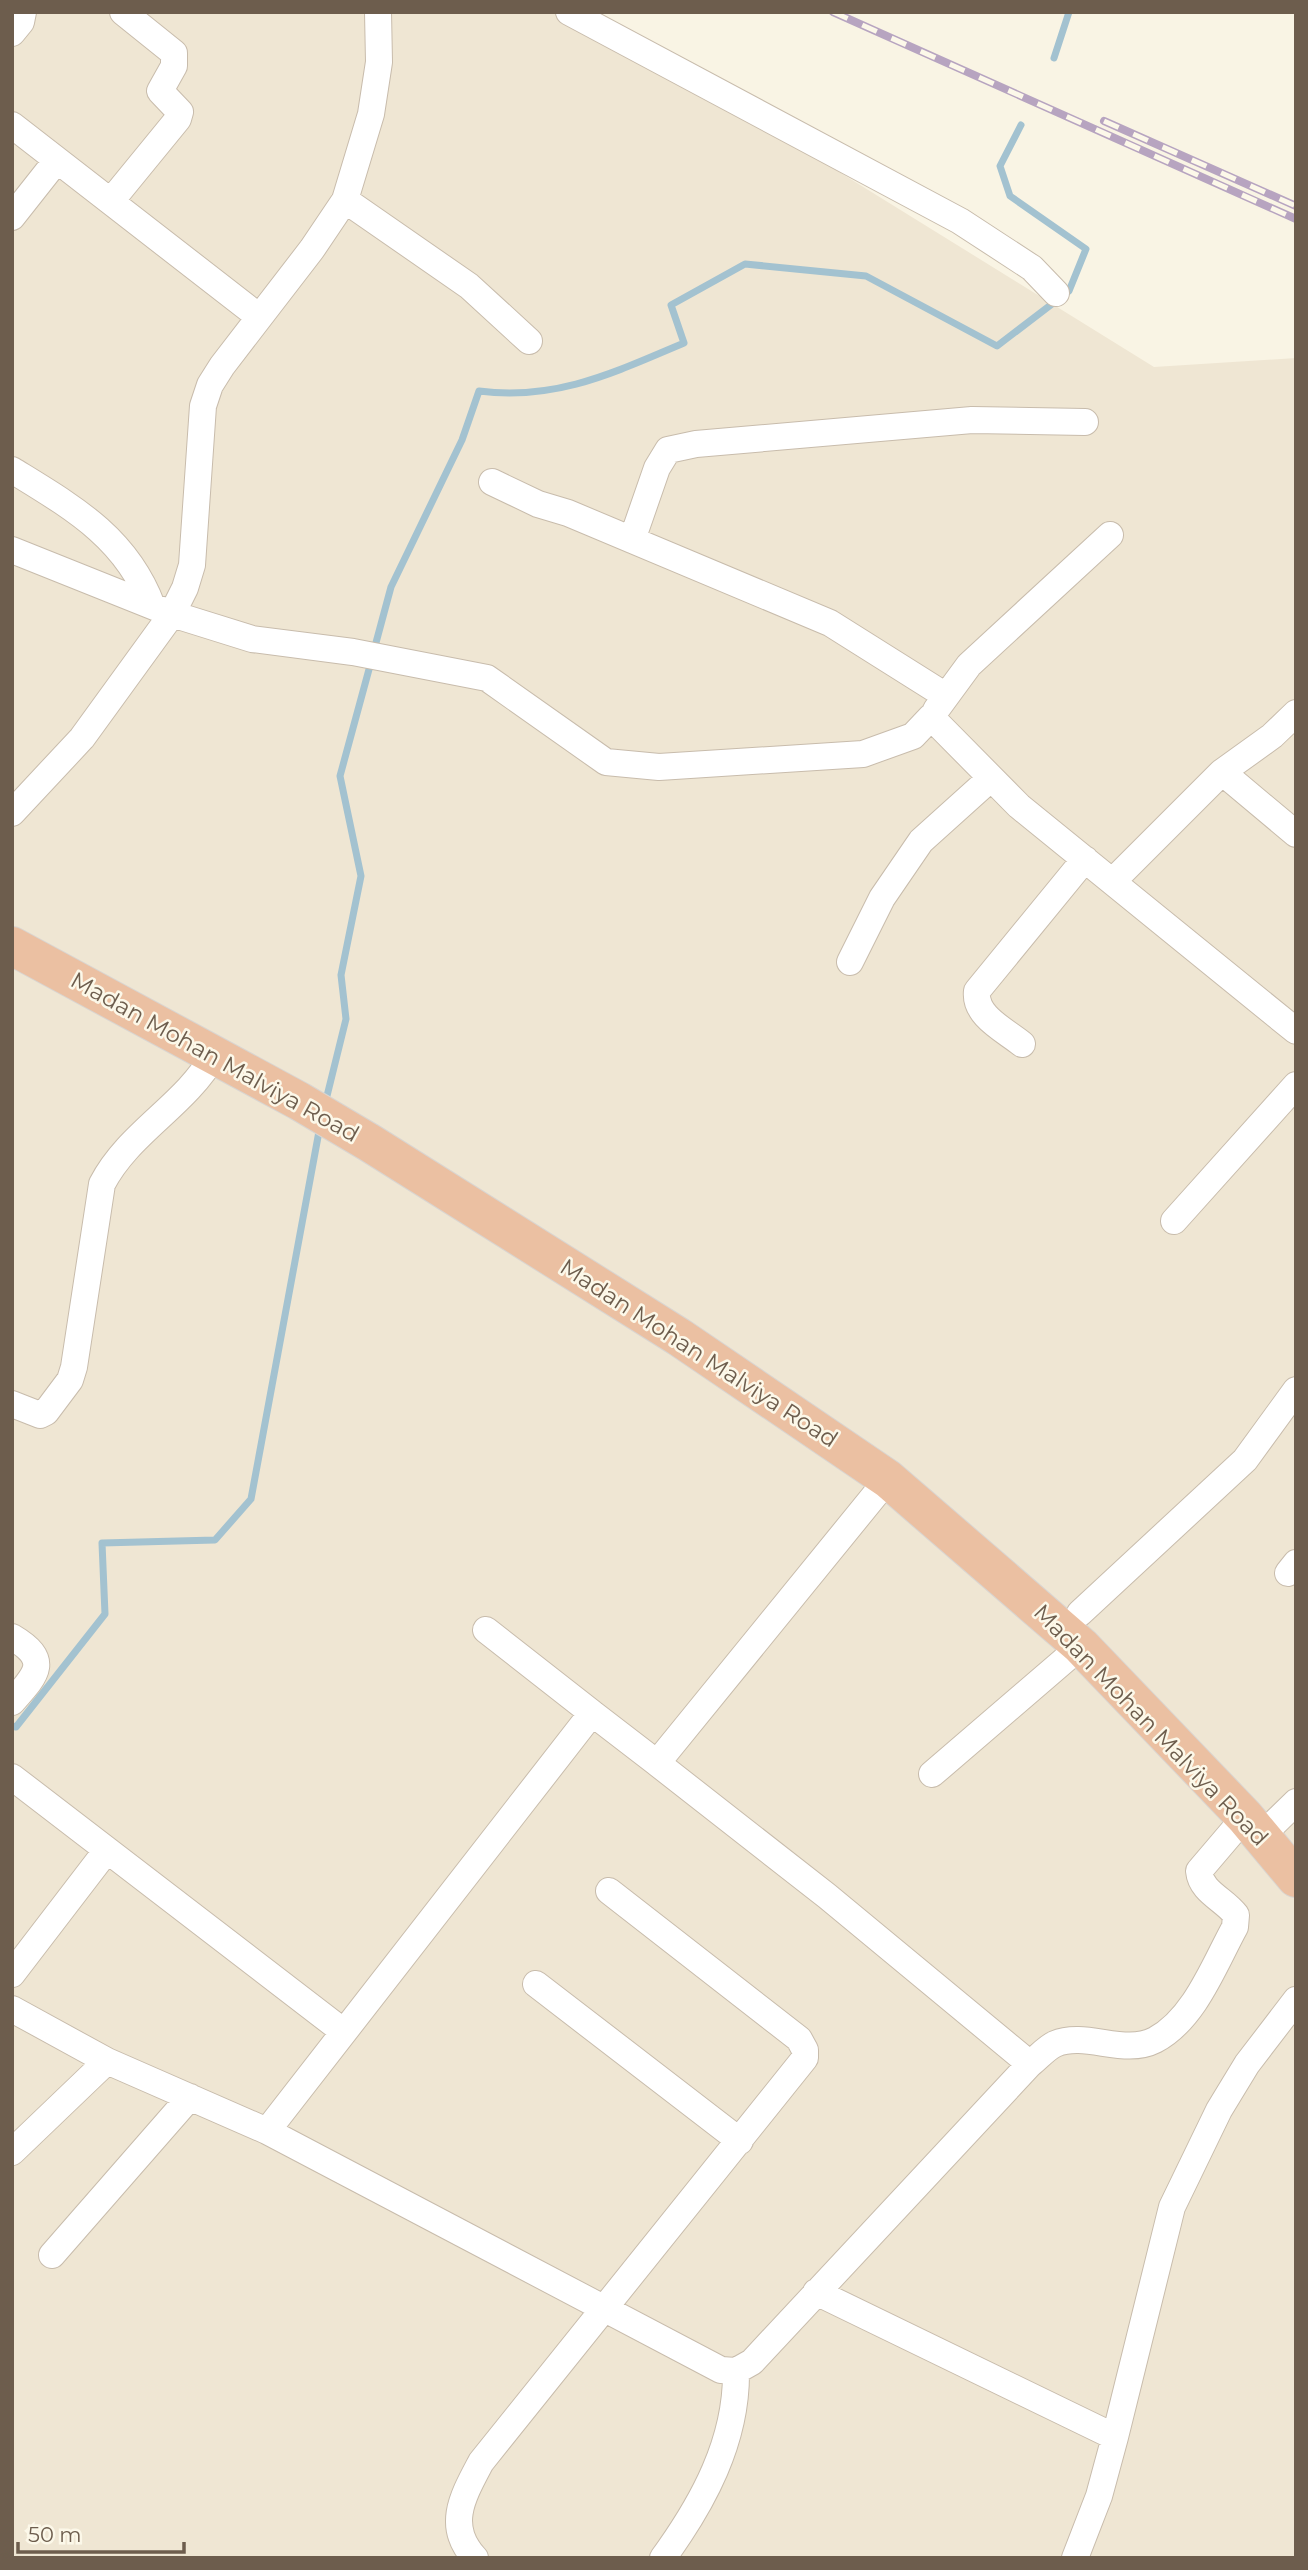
<svg xmlns="http://www.w3.org/2000/svg" width="1308" height="2570" font-family="Montserrat,sans-serif">
	<rect width="100%" height="100%" fill="#f9f4e4"/>
	<path fill="#efe6d3" d="M12,12h569l573,355 142,-9v2200h-1284z"/>
	<g fill="none" stroke-linecap="round" stroke-linejoin="round">
		<path stroke="#a3c2d0" stroke-width="7" d="M1054,58l15,-46
			M374,650l17,-63 71,-147 17,-49c78,10 136,-19 205,-48l-13,-38 74,-41 121,12 131,70 72,-55 17,-42 -76,-53 -10,-30 21,-41
			M325,1104l21,-85 -5,-44 20,-99 -21,-100 31,-114
			M12,1726l4,1 89,-113 -3,-71 113,-3 36,-41 69,-373"/>
		<defs>
			<path id="minor" d="M569,12l391,209 72,47 24,25
				M12,33l9,-11 2,-10
				M12,125l246,191
				M345,200l124,86 60,55
				M111,201l67,-82 2,-7 -20,-21 14,-25v-13l-51,-41
				M12,217l45,-57
				M12,470c60,37 114,67 140,136
				M492,482l46,22 30,9 262,110 116,73
				M632,540l25,-72 11,-18 28,-6 276,-24 113,2
				M12,550l160,64 80,25 101,13 134,26 119,84 53,5 204,-13 50,-18 18,-19 88,89 277,225
				M936,710l33,-45 141,-130
				M1222,772l74,62
				M12,813l70,-75 90,-124 13,-26 7,-23 11,-159 7,-21 12,-19 90,-117 33,-49 26,-86 8,-52 -1,-50
				M1113,881l109,-109 50,-36 24,-23
				M850,962l32,-64 39,-57 70,-63
				M1022,1044c-17,-14 -48,-28 -45,-53l108,-132
				M1174,1221l122,-136
				M12,1404l28,11 6,-3 24,-32 4,-13 28,-183c27,-52 83,-78 112,-129
				M1288,1573l8,-10
				M1080,1613l165,-153 51,-70
				M486,1630l106,83
				M12,1637c39,23 25,37 0,65
				M657,1763l170,133 203,168
				M932,1774l149,-128
				M12,1777l332,255
				M1260,1837l36,-35
				M12,1974l95,-124
				M536,1984l204,157
				M12,2009l95,52 160,70 454,239 15,1 16,-9 278,-298c8,-6 16,-16 25,-20 31,-13 69,12 100,-4 40,-21 60,-77 80,-113l1,-12c-12,-16 -35,-23 -37,-44l46,-54
				M267,2131l325,-418 65,50 231,-284
				M12,2152l95,-91
				M52,2255l138,-158
				M816,2292l299,145
				M475,2558c-30,-32 -12,-62 6,-96l324,-404v-8l-6,-11 -190,-148
				M663,2558c40,-55 74,-117 73,-187
				M1075,2558l24,-62 16,-59 57,-230 47,-97 28,-46 49,-64"/>
			<path id="highway" d="M12,946l287,155 71,42 309,194 209,142 193,167 164,171 51,61"/>
		</defs>
		<use href="#minor" stroke="#c8bcac" stroke-width="28"/>
		<use href="#highway" stroke="#d9d5d1" stroke-width="40"/>
		<use href="#minor" stroke="#fff" stroke-width="26"/>
		<use href="#highway" stroke="#ebc0a2" stroke-width="38"/>
		<defs>
			<path id="rail" d="M833,12l463,207
				M1104,121l192,85"/>
		</defs>
		<use href="#rail" stroke="#b7a4c0" stroke-width="8"/>
		<use href="#rail" stroke="#fcf8e9" stroke-width="5" stroke-dasharray="16" stroke-linecap="butt"/>
	</g>
	<g text-anchor="middle" stroke-width="5" stroke-linejoin="round" paint-order="stroke">
		<g font-size="23" fill="#6d5d4d" stroke="#fcf8e9">
			<text transform="translate(215 1057) rotate(29)" y="8">Madan Mohan Malviya Road</text>
			<text transform="translate(699 1353) rotate(33)" y="8">Madan Mohan Malviya Road</text>
			<text transform="translate(1151 1725) rotate(46)" y="8">Madan Mohan Malviya Road</text>
		</g>
	</g>
	<rect width="1308" height="2570" fill="none" stroke="#6d5d4d" stroke-width="28"/>
	<path d="M18 2542v10h166v-10" fill="none" stroke="#6d5d4d" stroke-width="3.5"/>
	<text x="28" y="2542" font-size="21" fill="#6d5d4d" stroke="#fcf8e9" stroke-width="5" paint-order="stroke">50 m</text>
</svg>
